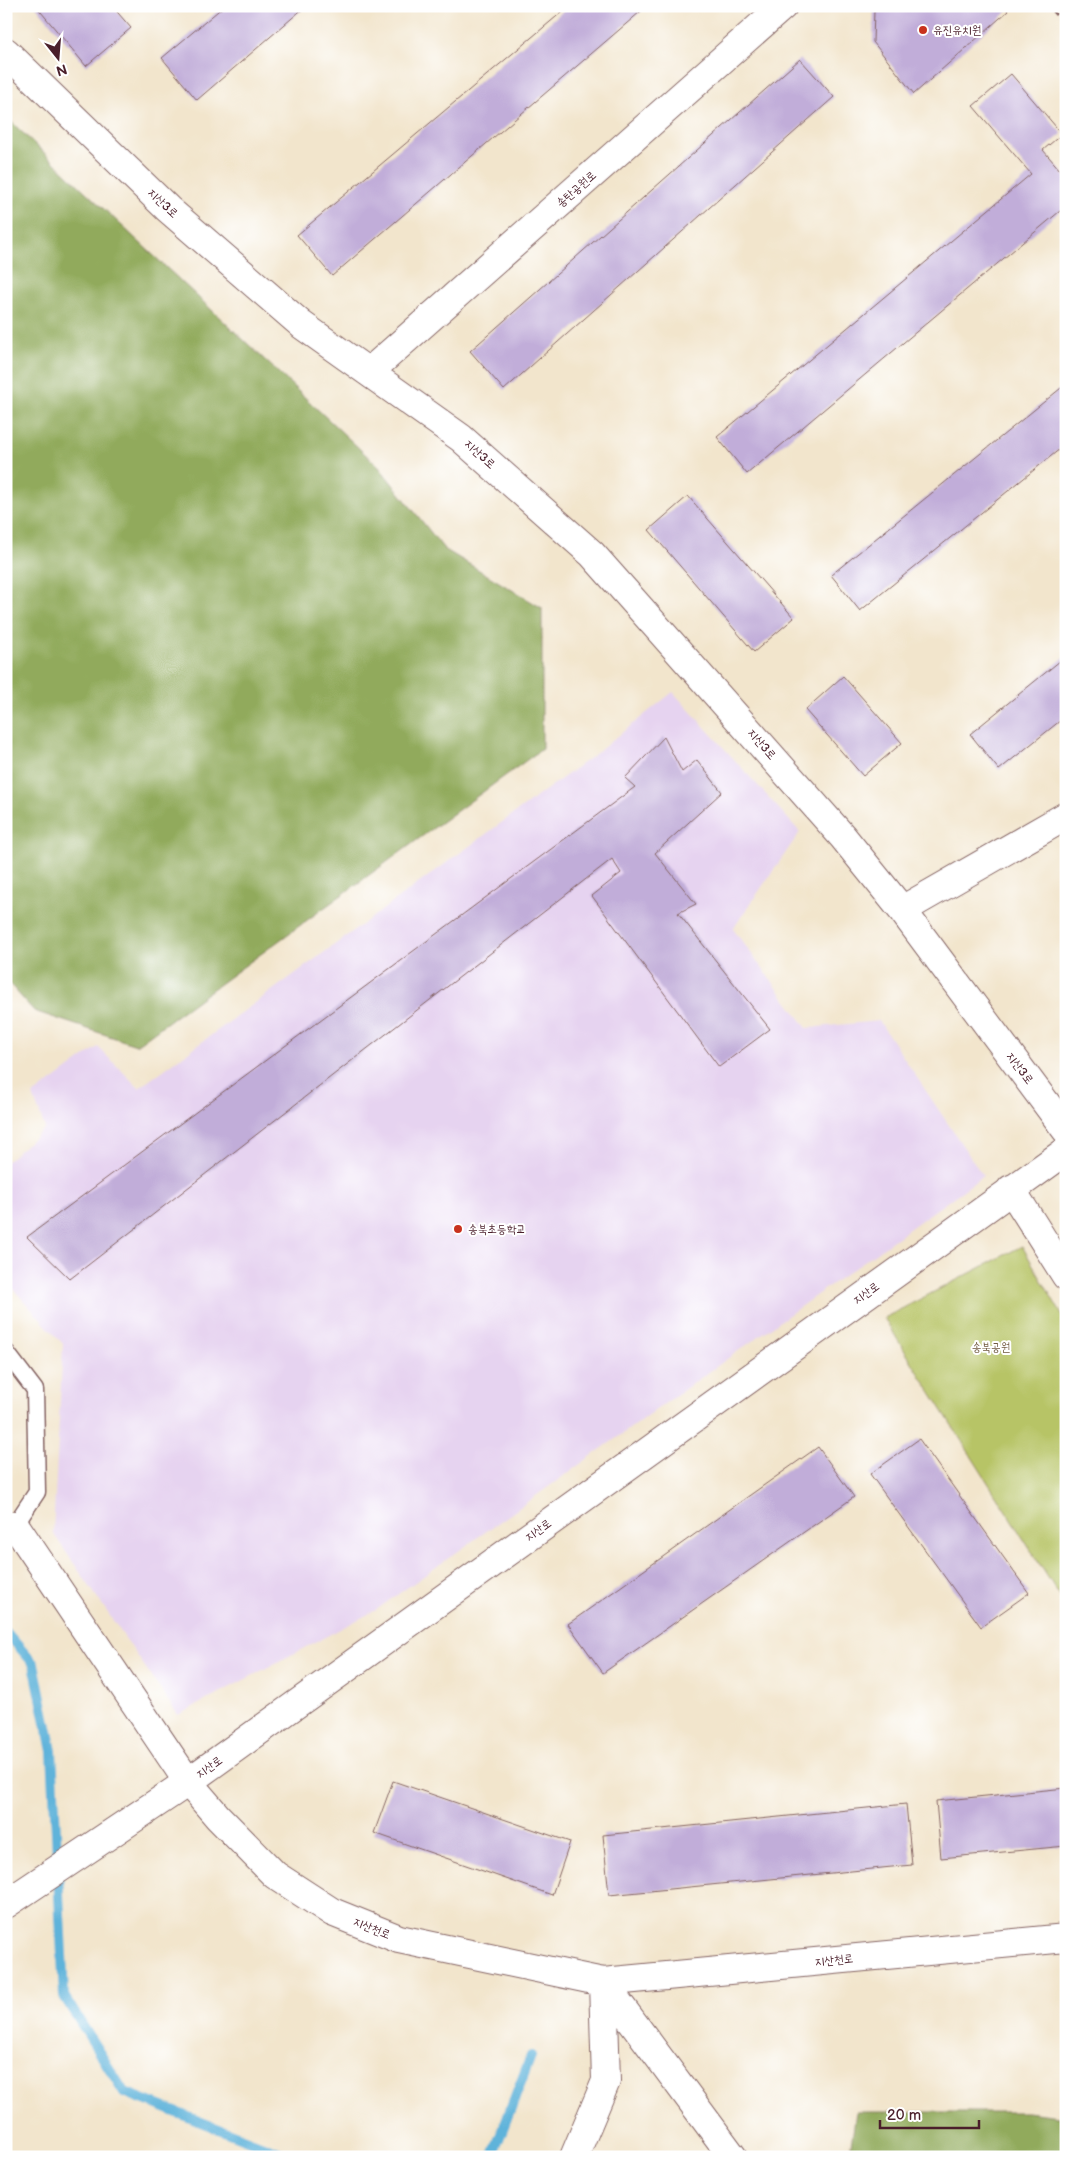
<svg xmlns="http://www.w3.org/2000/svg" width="1072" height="2163" font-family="'Balsamiq Sans','Poor Story',sans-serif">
	<rect width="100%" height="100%" fill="#fff"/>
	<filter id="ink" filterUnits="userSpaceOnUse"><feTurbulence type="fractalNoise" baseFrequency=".02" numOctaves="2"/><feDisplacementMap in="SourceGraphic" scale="10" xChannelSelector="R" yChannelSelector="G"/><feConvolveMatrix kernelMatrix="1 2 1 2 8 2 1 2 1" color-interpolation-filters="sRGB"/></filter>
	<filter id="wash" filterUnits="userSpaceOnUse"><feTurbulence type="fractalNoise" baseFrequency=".0096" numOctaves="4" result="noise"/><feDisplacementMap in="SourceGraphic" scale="20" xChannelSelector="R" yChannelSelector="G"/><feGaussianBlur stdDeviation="1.12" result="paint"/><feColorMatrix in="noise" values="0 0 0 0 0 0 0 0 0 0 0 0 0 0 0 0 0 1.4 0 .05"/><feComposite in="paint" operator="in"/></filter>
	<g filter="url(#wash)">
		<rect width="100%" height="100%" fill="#f2e5cc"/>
		<path fill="#e6d3f0" d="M673,692l127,140 -67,97 74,99 72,-7 104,155 -607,434 -198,105 -125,-182 10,-189 -57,-63v-119l39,-34 -12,-33 65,-48 41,41 459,-336z"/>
		<path fill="#b7c466" stroke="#807248" d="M1022,1246l44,76v284l-182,-288z"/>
		<path fill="#91aa5b" stroke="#6e6443" d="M6,117l373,350 65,82 98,59v141l-406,296 -102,-34 -28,-31z
			M856,2112h171l39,5v40h-217z"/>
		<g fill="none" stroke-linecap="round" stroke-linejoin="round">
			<path stroke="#5eb3da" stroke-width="10" d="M6,1632l28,32 18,87 12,245 60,96 167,65
				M492,2157l39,-101"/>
		</g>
		<g id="blocks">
			<path fill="#c1add9" d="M36,6h76l19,22 -45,38z
				M224,6h82l-109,94 -35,-42z
				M569,6h78l-315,270 -35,-41z
				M880,6h124l4,5 -94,83 -41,-52 1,-31z
				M800,59l34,38 -330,293 -34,-39z
				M1011,74l51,60 -19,16 23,27v29l-319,268 -30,-37 314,-263 -58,-68z
				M1066,384v60l-206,167 -29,-36z
				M688,496l106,122 -40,34 -105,-122z
				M1066,656v60l-67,54 -29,-36z
				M843,676l59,67 -39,33 -58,-66z
				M664,737l18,35 15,-12 25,32 -67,61 41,51 -18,9 92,116 -51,38 -127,-171 29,-23 -9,-14 -542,420 -43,-42 608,-450 -10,-9z
				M919,1439l110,154 -48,34 -111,-153z
				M818,1447l36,50 -251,176 -35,-49z
				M393,1781l177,61 -18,53 -178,-62z
				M1066,1788v58l-125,12 -5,-57z
				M906,1804l6,61 -303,30 -6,-60z"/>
		</g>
	</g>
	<g filter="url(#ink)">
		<use href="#blocks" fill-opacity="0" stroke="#856463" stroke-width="1"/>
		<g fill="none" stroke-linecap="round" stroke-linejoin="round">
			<defs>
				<path id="service" d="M6,1352l29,38 2,102 -22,33 -9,-2"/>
				<path id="minor" d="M6,52l162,157 134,116 159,113 131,116 251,283 59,73 164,220
					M369,372l414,-366
					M902,910l164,-94
					M1011,1189l55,87
					M6,1531l9,-6 173,257
					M603,1982l130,175
					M574,2157l32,-76 -3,-99"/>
				<path id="tertiary" d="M188,1782l30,35 57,58 57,37 67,27 204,43 463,-44"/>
				<path id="secondary" d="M6,1904l182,-122 878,-631"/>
			</defs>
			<use href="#service" stroke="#856463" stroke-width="19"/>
			<use href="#minor" stroke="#856463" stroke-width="30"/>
			<use href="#tertiary" stroke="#856463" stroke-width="30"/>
			<use href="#secondary" stroke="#856463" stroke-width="30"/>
			<path stroke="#856463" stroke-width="3" stroke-dasharray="4 4" stroke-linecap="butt" d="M1048,6l18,20"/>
			<use href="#service" stroke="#fff" stroke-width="16"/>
			<use href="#minor" stroke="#fff" stroke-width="28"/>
			<use href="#tertiary" stroke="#fff" stroke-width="28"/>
			<use href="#secondary" stroke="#fff" stroke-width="28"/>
		</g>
	</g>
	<g fill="#c8321e" stroke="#fff" stroke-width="2">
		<circle cx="923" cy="30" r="5"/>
		<circle cx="458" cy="1229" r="5"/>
	</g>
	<g text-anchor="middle" stroke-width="4" stroke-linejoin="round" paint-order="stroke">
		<g font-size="12" fill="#4a1f2b" stroke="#fff" text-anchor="start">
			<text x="933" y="34">유진유치원</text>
			<text x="468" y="1233">송북초등학교</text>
		</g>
		<g font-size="12" fill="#4a1f2b" stroke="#fff">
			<text transform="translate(576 189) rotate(-41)" y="4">송탄공원로</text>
			<text transform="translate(163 203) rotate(43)" y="4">지산3로</text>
			<text transform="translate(480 454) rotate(42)" y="4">지산3로</text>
			<text transform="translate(762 744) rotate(49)" y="4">지산3로</text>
			<text transform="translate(1020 1068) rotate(53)" y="4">지산3로</text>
			<text transform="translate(866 1293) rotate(-36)" y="4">지산로</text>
			<text transform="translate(538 1530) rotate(-36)" y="4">지산로</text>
			<text transform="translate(209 1767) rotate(-36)" y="4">지산로</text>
			<text transform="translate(372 1928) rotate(22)" y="4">지산천로</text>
			<text transform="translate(834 1960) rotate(-6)" y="4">지산천로</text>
		</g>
		<g font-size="12" fill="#705940" stroke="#fff">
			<text x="991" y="1351">송북공원</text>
		</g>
	</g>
	<rect width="1072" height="2163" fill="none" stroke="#fff" stroke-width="25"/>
	<g transform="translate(58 58) rotate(163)" stroke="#ffffff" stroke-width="4" paint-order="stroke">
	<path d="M0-4L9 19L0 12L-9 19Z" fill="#4a1f2b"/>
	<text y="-8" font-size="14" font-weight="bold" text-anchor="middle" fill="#4a1f2b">N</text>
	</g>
	<path d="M880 2120v8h99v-8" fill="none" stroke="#4a1f2b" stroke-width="2.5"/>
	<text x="887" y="2120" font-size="15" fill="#4a1f2b" stroke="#ffffff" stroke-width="4" paint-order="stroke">20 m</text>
</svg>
